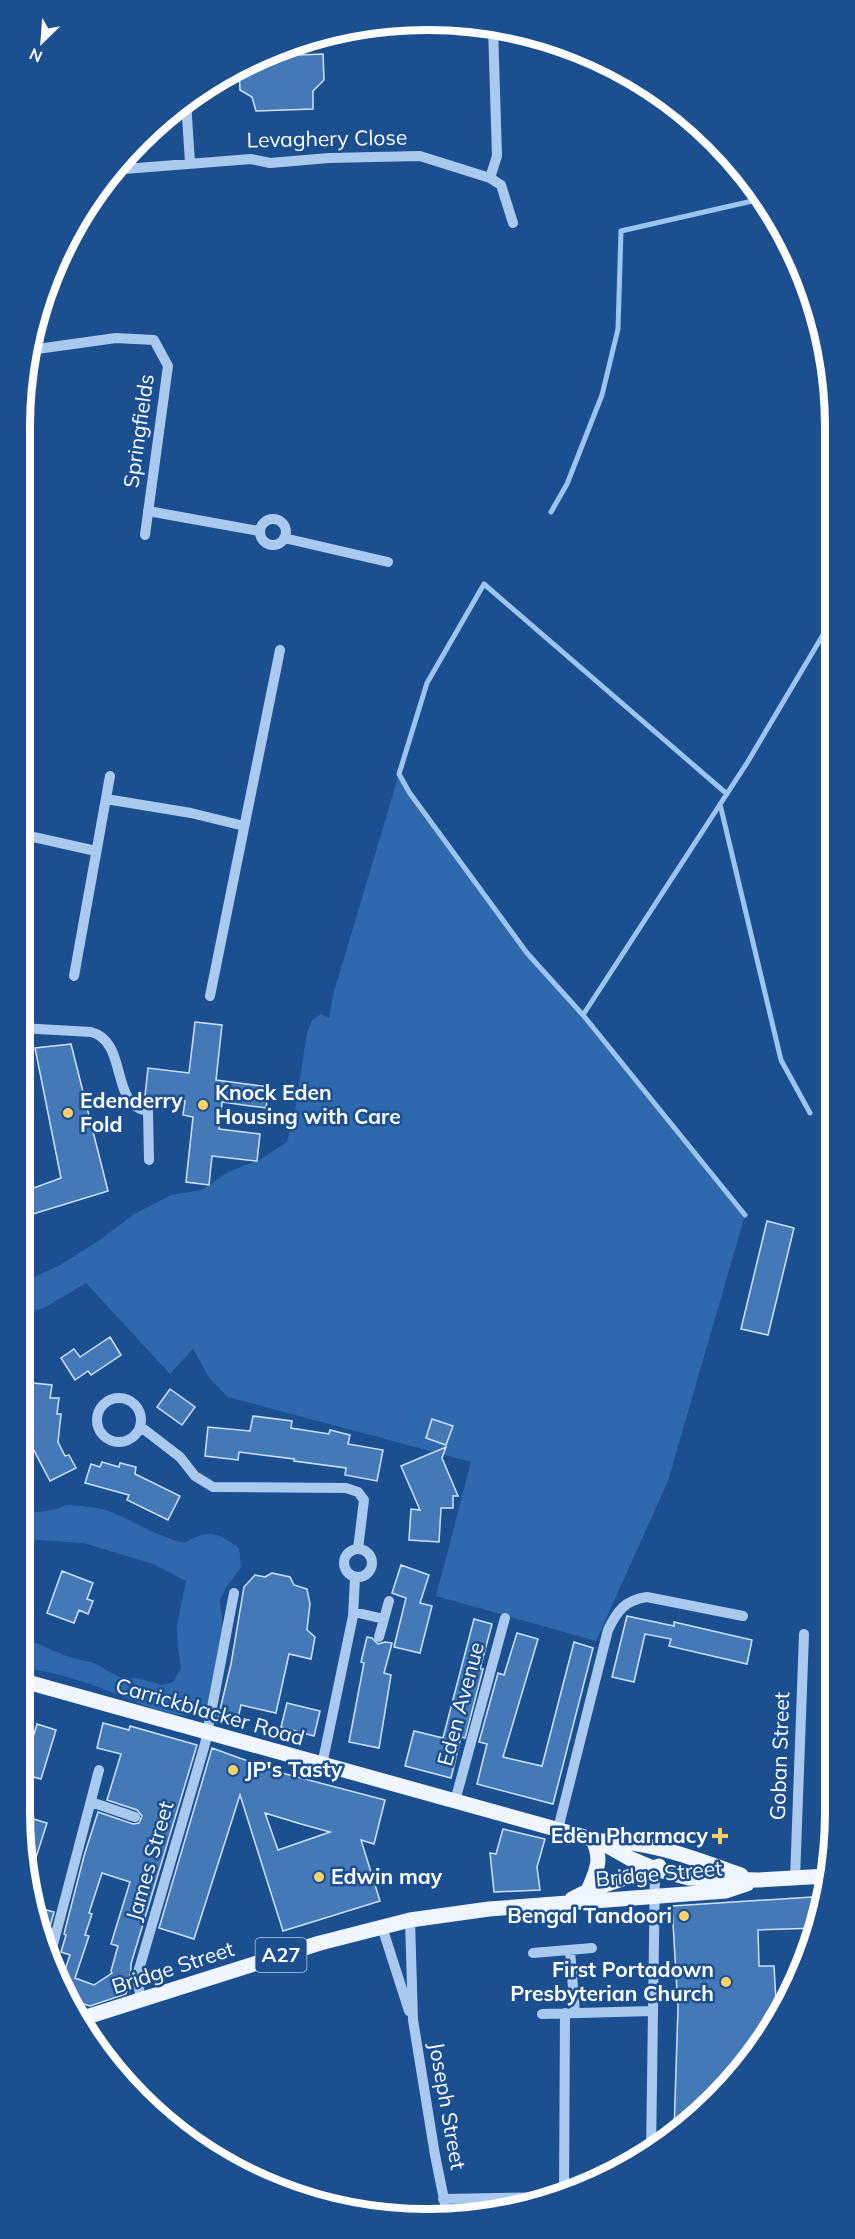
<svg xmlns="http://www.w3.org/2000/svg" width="855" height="2239" font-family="Mulish,sans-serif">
	<rect width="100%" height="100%" fill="#1b4f8f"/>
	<path fill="#2e69ad" d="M399,774l10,18 118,161 56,62 162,200 -77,266 -72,160 -160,-45 35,-134 -243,-65 -18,-18 -17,-30 -23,25 -84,-91 -42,25 -24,6v-30l40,-19 40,-25 34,-26 37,-19 31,-5 26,-18 33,-13 26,-17 8,-31 12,-78 5,-13 9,-6 8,4 4,-23z
		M67,1505c15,1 33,2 47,8 24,11 43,23 70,30 25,-14 33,-11 55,5l2,19 -13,18 -8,15 3,29 -13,71 -8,14c-26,8 -69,-14 -93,-23 -28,-11 -59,-20 -89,-24v-31l46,20 28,7 29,16 14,-1 25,7 11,-3 8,-14 -3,-19 -1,-24 9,-44 -33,-17 -69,-21 -48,-3 -16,9v-40c17,5 31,3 47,-4z"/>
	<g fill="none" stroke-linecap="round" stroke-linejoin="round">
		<path stroke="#9cc4f0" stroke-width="5" d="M551,512l16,-28 35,-89 16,-66 3,-98 140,-32
			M727,794l-243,-210 -57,99 -28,91 10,18 118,161 56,62 162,200
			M720,804l61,256 29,53
			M583,1015l164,-252 86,-145"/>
	</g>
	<path fill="#4478b7" stroke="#cfe3fa" stroke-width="1.5" fill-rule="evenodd" d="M298,41l1,14 24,-1 1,26 -11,11v18l-57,2 -4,-14 -12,-7 -1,-23z
		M195,1022l27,3 -6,55 53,7 -3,21 -44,-6 -3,27 41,5 -3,27 -45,-5 -3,29 -23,-3 7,-65 -10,-2 2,-14 -40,-5 3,-28 41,5z
		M71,1044l37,147 -88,27v-25l41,-15 -26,-130z
		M767,1221l27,7 -26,107 -27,-6z
		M110,1337l11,18 -30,20 -3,-4 -13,9 -14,-22 13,-9 6,8z
		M33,1383l19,2 -2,13h9l-2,16h4l-3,28 7,14 4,-1 7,13 -26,13 -20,-38 -4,-1z
		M170,1389l25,18 -13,18 -25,-18z
		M253,1416l39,5 -1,7 38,6 1,-4 20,5 -2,9 35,6 -6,31 -32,-6 1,-7 -52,-7v-2l-55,-7 -1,8 -33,-4 3,-29 42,4z
		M432,1419l21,7 -7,19 -20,-7z
		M446,1447l-4,11 16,38h-5v12h-12l-2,34 -30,-2 2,-31 9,1 -19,-44z
		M102,1462l17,5 1,-4 16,4 -1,7 45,22 -12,24 -41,-20 2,-5 -44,-12 6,-19 9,3z
		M401,1565l28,10 -9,28 12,3 -12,47 -26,-6 12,-49 -14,-5z
		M62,1571l31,12 -6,16 6,2 -5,13 -9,-4 -5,13 -27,-10z
		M272,1573l18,4 4,8 13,4 3,15 -3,26 8,7 -4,22 -22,-5 -13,59 -35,-8 -4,18 -19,-5 13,-54 13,-77 11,-12 10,2z
		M627,1616l47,10v-4l78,18 -5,24 -78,-18 2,-7 -26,-5 -11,48 -22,-5z
		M474,1619l18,5 -12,45h3l-18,69 -4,-1 -10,41 -46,-12 9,-35 29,7z
		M517,1633l21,6 -35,118 39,9 32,-124 19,6 -40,156 -76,-20 10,-40 -8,-2 19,-69 6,2z
		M367,1637l5,1 6,6 7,-2 7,1 -8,30 7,2 -12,73 -30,-6 15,-79 -3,-1z
		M287,1703l33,8 -6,25 -33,-9z
		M103,1723l26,7 1,-4 67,19 -66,219 -1,17 -4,13 -36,12 -23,-7 -7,-14 10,-30 -9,-3 5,-17 -2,-1 20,-78 14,-44 35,12 6,-1 3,-7 -5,-6 -30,-10 14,-46 -24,-6zM102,1873l28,9 -19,62 7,2 -7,25 1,2 -18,12 -19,-7 14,-42 -4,-1 7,-21 -3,-1z
		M37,1724l19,6 -15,49 -19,-5z
		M212,1748l66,24 107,28 -11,44 -13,-4 19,61 -97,30 -43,-136 -46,144 -35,-11zM265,1813l36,11 29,8 -52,18z
		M20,1815l27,8 -17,53 -5,-31z
		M503,1829l42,10 -8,28 3,23 -46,2 -4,-39 6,1z
		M812,1897v3l12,-1 -2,18 -4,11 -60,2 1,36h15l3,53 -26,41 -77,72 4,-124 -6,-102z
		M35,1907l19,5 -5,18 -10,-2z"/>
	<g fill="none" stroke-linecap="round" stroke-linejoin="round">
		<path stroke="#a9c9ee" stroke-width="10" d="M186,101l4,62
			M112,170l139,-11 19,4 59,-5 91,-2 70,22 11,7 12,38
			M490,178l7,-22 -4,-129
			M30,350l86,-12 38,2 14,26 -23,169
			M148,511l111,20
			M260 532a13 13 0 1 1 26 0a13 13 0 1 1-26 0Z
			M284,538l104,24
			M106,799l85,14 53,13
			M20,834l76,17
			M74,976l36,-200
			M210,996l70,-346
			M20,1028l71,4c38,10 18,74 57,79l1,49
			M97 1420a22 22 0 1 1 44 0a22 22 0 1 1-44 0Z
			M141,1427l39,30 15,19 18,11 133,1 12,4 6,8 -6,49
			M344 1563a14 14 0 1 1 28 0a14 14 0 1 1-28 0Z
			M354,1612l30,7
			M379,1637l10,-36
			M322,1765l31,-149 2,-38
			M455,1801l50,-183
			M91,1802l44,15
			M558,1829l50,-199c9,-19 17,-30 39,-33l96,19
			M795,1879l9,-245
			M410,1920l3,100 22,135 12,59
			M382,1927l27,84
			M570,1950l5,63
			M533,1953l59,-5
			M49,1960l50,-190
			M141,2000l-4,-24 68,-232 29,-151
			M542,2014l111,-3
			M651,2153l4,-284
			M564,2194l1,-181
			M443,2199l114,-2"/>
		<path stroke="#f0f6ff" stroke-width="15" d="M20,1680l579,161 30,17 26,11 34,9 69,2 69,-4
			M599,1841c50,-1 96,18 142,34
			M588,1891c8,-20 15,-30 5,-51
			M572,1899l16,-8 71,-25
			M77,2020l243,-77 90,-23 79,-11 237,-18 21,-7"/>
	</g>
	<g fill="#ffd166" stroke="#1b4f8f" stroke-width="2">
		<circle cx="203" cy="1105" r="6"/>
		<circle cx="68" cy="1113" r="6"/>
		<circle cx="233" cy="1770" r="6"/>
		<path d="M717 1827h6v6h6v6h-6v6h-6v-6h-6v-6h6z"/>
		<circle cx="319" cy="1877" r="6"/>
		<circle cx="684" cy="1916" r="6"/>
		<circle cx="726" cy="1982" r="6"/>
	</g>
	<g text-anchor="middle" stroke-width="5" stroke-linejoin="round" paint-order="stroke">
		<rect fill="#1b4f8f" stroke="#bbcadd" stroke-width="1.5" x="255.5" y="1938" width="51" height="34" rx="4.5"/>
		<g font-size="20" font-weight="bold" fill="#fff">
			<text x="281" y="1962">A27</text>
		</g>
		<g font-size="21" fill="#fff" stroke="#1b4f8f">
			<text transform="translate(327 139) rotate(-1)" y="7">Levaghery Close</text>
			<text transform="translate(139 431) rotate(-82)" y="7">Springfields</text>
			<text transform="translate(461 1704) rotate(-75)" y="7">Eden Avenue</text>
			<text transform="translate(210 1712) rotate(16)" y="7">Carrickblacker Road</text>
			<text transform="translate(780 1756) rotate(-88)" y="7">Goban Street</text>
			<text transform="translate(150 1861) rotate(-74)" y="7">James Street</text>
			<text transform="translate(659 1874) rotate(-5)" y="7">Bridge Street</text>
			<text transform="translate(173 1968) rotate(-18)" y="7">Bridge Street</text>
			<text transform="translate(447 2106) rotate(80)" y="7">Joseph Street</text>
		</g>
		<g font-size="21" font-weight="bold" fill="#fff" stroke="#1b4f8f" text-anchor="start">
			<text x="215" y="1100">Knock Eden<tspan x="215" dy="24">Housing with Care</tspan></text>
			<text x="80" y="1108">Edenderry<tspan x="80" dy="24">Fold</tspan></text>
			<text x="245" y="1777">JP's Tasty</text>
			<text x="708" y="1843" text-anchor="end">Eden Pharmacy</text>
			<text x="331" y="1884">Edwin may</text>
			<text x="672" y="1923" text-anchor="end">Bengal Tandoori</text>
			<text x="714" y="1977" text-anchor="end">First Portadown<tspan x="714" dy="24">Presbyterian Church</tspan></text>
		</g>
	</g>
	<path d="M0 0H855V2239H0ZM427 30H428A397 397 0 0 1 825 427V1812A397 397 0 0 1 428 2209H427A397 397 0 0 1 30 1812V427A397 397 0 0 1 427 30Z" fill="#1b4f8f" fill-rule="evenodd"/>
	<path fill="none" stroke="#fff" stroke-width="8" d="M427 30H428A397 397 0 0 1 825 427V1812A397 397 0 0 1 428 2209H427A397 397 0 0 1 30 1812V427A397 397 0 0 1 427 30Z"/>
	<g transform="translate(42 42) rotate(205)" stroke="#1b4f8f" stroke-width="4.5" paint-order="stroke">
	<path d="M0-4.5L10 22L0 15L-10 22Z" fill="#ffffff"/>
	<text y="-9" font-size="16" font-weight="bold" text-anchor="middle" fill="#ffffff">N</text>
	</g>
</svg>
